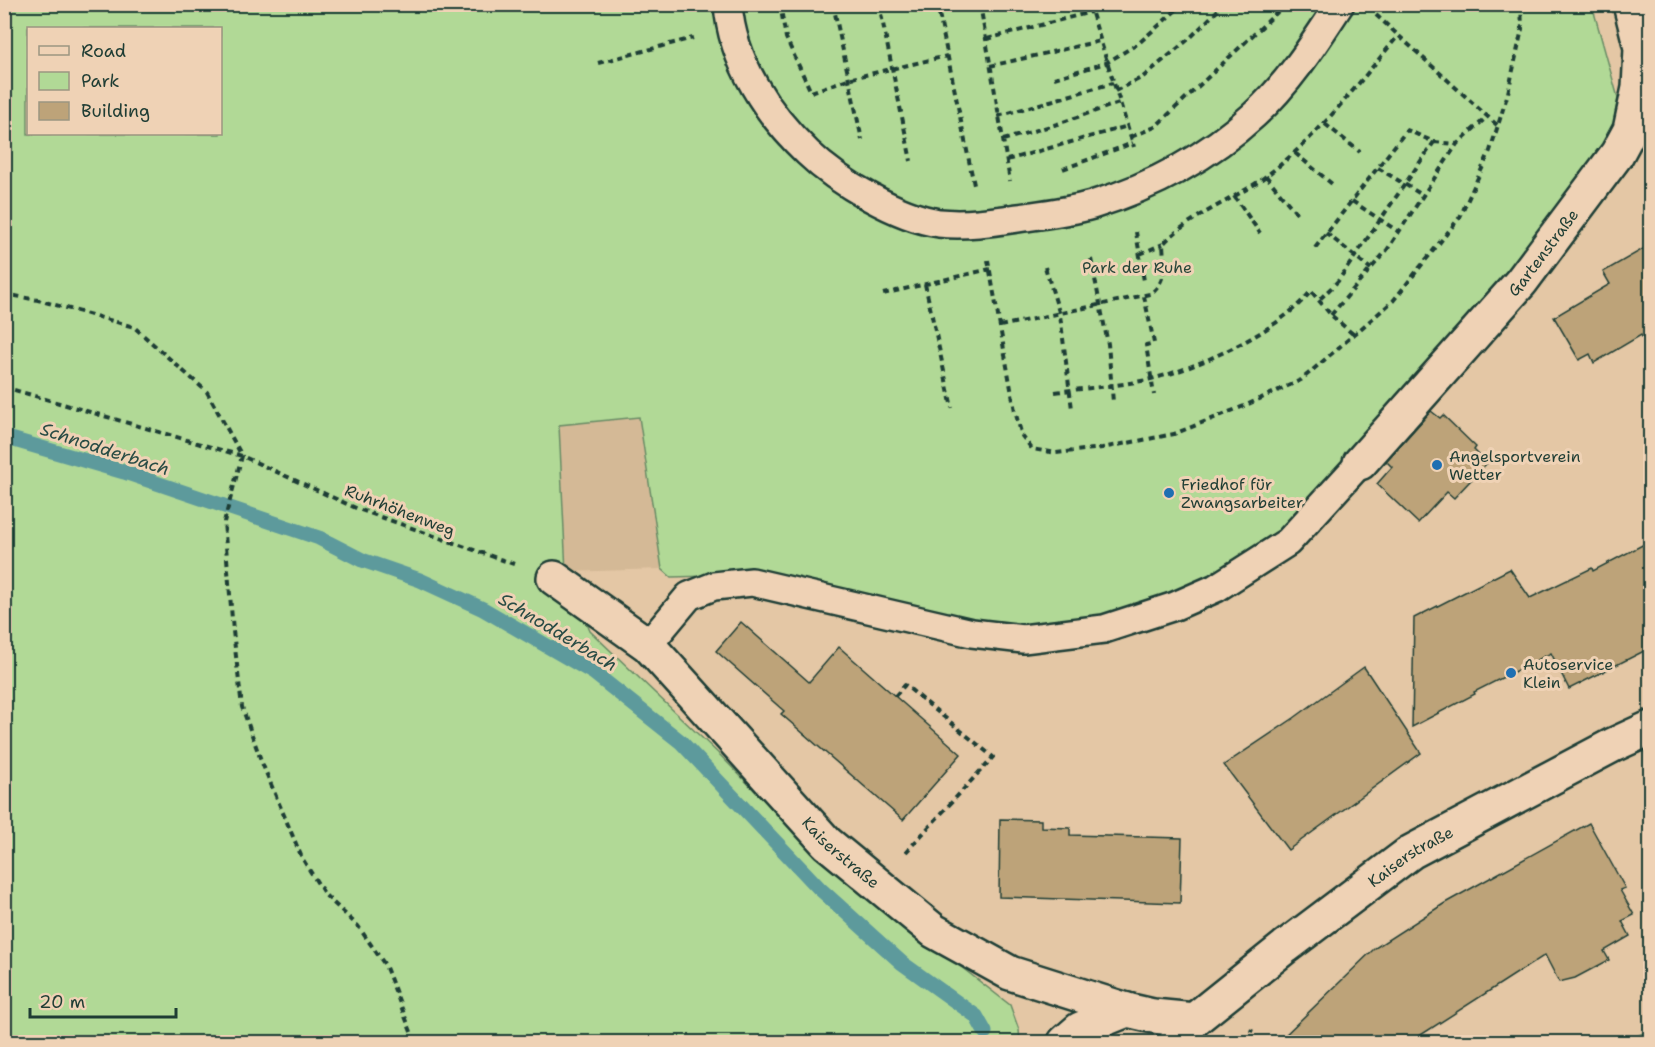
<svg xmlns="http://www.w3.org/2000/svg" width="1655" height="1047" font-family="'Shantell Sans',sans-serif">
	<rect width="100%" height="100%" fill="#e4c7a5"/>
	<filter id="ink" filterUnits="userSpaceOnUse"><feTurbulence type="fractalNoise" baseFrequency=".0167" numOctaves="2"/><feDisplacementMap in="SourceGraphic" scale="12" xChannelSelector="R" yChannelSelector="G"/><feConvolveMatrix kernelMatrix="1 2 1 2 8 2 1 2 1" color-interpolation-filters="sRGB"/></filter>
	<g filter="url(#ink)">
		<path fill="#d4b996" d="M639,417l23,152 -96,3 -7,-148z"/>
		<path fill="#b1d996" stroke="#688b65" stroke-width="1.5" fill-rule="evenodd" d="M5,5h1587l26,93 -6,33 -28,45 -76,107 -213,241 -112,70 -101,31 -54,8 -276,-58 -81,2 -9,-8 -23,-152 -80,8 7,147 24,59 131,125 97,100 192,149 9,25 1,12h-1015zM28,28h192v106h-192z
			M1650,1030v12h-26z"/>
		<g fill="none" stroke-linecap="round" stroke-linejoin="round">
			<path stroke="#5d9a9c" stroke-width="15" d="M4,437l120,35 195,66 43,22 58,20 63,29 111,64 87,69 138,146 83,75 74,53 9,16"/>
		</g>
		<path fill="#bda379" stroke="#1f3d34" stroke-width="1.5" d="M1650,245v106l-9,-16 -47,28 -4,-9 -11,6 -25,-43 56,-33 -7,-12z
			M1431,411l9,7 3,-3 33,32 -2,3 13,13 -33,35 -7,-6 -29,31 -41,-39 15,-17 -6,-6z
			M1650,541v107l-81,41 -18,-36 -77,39 1,2 -63,33 2,-109 96,-49 20,29 62,-30 1,3z
			M741,622l68,60 30,-35 122,107 -58,66 -122,-106 3,-3 -68,-60z
			M1364,667l57,86 -133,97 -64,-85 70,-47z
			M1000,819l41,1v7l29,1v7l112,3 -2,65 -181,-6z
			M1589,823l36,65 -5,2 14,25 -12,6 8,15 -26,15 5,9 -34,18 -16,4 -14,-27 -135,87h-132l97,-94 70,-45z"/>
		<g fill="none" stroke-linecap="round" stroke-linejoin="round">
			<defs>
				<path id="service" d="M728,4c4,58 40,111 80,149 30,29 90,64 131,70 29,3 58,-2 86,-6 22,-3 46,-6 67,-12 59,-18 116,-48 162,-90 35,-32 60,-71 86,-111
					M648,645l41,-49 25,-10 38,-4 220,51 51,6 81,-10 71,-23 41,-18 72,-46 72,-79"/>
				<g id="minor">
					<path id="s1" d="M1360,463l161,-181 96,-128 13,-24 9,-42 2,-40 -11,-44"/>
					<path id="s2" d="M554,578l94,67 179,198 107,88 76,42 117,37 26,6 41,4"/>
					<path d="M1065,1042l15,-13 47,-19"/>
					<path id="s3" d="M1176,1042l18,-22 91,-73 126,-95 202,-107 37,-17"/>
				</g>
			</defs>
			<use href="#service" stroke="#1f3d34" stroke-width="32"/>
			<use href="#minor" stroke="#1f3d34" stroke-width="38"/>
			<path stroke="#1f3d34" stroke-width="4" stroke-dasharray="6 4.5" stroke-linecap="butt" d="M780,4l6,34 25,54 37,-13 99,-23
				M833,4l29,136
				M879,4l32,157
				M937,4l37,181
				M980,4l30,177
				M1089,4l45,143
				M981,9l16,-5
				M1376,15l122,111
				M987,39l104,-27
				M598,63l95,-25
				M990,66l110,-25
				M1054,78l52,-15 33,-20 44,-39
				M1115,91l28,-14 47,-39 34,-34
				M998,116l115,-33
				M1325,124l35,28
				M1131,137l24,-10 131,-123
				M1003,140l51,-15 65,-22
				M1434,142l23,2 30,-27
				M1295,153l37,31
				M1007,160l121,-34
				M1378,168l46,28
				M1063,169l70,-26
				M1266,176l31,38
				M1234,196l26,37
				M1352,201l47,31
				M1136,232l8,49
				M1326,233l45,36
				M1315,248l92,-118 27,12 -96,139 -19,19
				M1140,254l23,-10
				M1091,259l17,85 5,58
				M988,260l27,151 7,25 10,13 24,4 46,-5 72,-14 70,-28 57,-26 92,-79 67,-84 30,-66 18,-58 14,-64 -1,-25
				M1045,267l15,48 12,94
				M925,284l27,124
				M4,294l34,6 96,27 73,65 35,64 -18,66 9,109 9,76 20,56 40,95 23,37 33,31 27,39 30,77
				M883,294l107,-25
				M1144,296l10,47 -8,2 8,50
				M1331,315l56,-65 70,-106
				M1000,326l150,-32c18,-14 14,-29 13,-50 28,-29 67,-42 99,-65 54,-39 94,-93 136,-143
				M4,387l238,69 116,53 156,55
				M1055,392c32,-4 65,-6 96,-13 33,-8 65,-22 95,-38 25,-14 47,-28 65,-50l20,24 23,20
				M895,696l10,-11 88,72 -87,95
				M1247,1042l5,-13"/>
			<use href="#service" stroke="#efd2b5" stroke-width="27"/>
			<use href="#minor" stroke="#efd2b5" stroke-width="33"/>
		</g>
	</g>
	<g fill="#1f6fb2" stroke="#efd2b5" stroke-width="2">
		<circle cx="1437" cy="465" r="6"/>
		<circle cx="1169" cy="493" r="6"/>
		<circle cx="1511" cy="673" r="6"/>
	</g>
	<g text-anchor="middle" stroke-width="6" stroke-linejoin="round" paint-order="stroke">
		<g font-size="16" fill="#1f3d34" stroke="#efd2b5">
			<text dy="6" stroke="none"><textPath href="#s1" startOffset="279">Gartenstraße</textPath></text>
			<text transform="translate(400 510) rotate(21)" y="6">Ruhrhöhenweg</text>
			<text dy="6" stroke="none"><textPath href="#s2" startOffset="399">Kaiserstraße</textPath></text>
			<text dy="6" stroke="none"><textPath href="#s3" startOffset="300">Kaiserstraße</textPath></text>
		</g>
		<g font-size="16" fill="#264539" stroke="#efd2b5">
			<text x="1137" y="273">Park der Ruhe</text>
		</g>
		<g font-size="16" fill="#1f3d34" stroke="#efd2b5" text-anchor="start">
			<text x="1449" y="462">Angelsportverein<tspan x="1449" dy="18">Wetter</tspan></text>
			<text x="1181" y="490">Friedhof für<tspan x="1181" dy="18">Zwangsarbeiter</tspan></text>
			<text x="1523" y="670">Autoservice<tspan x="1523" dy="18">Klein</tspan></text>
		</g>
		<g font-size="18" font-style="italic" fill="#294c45" stroke="#efd2b5">
			<text transform="translate(105 449) rotate(18)" y="6">Schnodderbach</text>
			<text transform="translate(558 632) rotate(31)" y="6">Schnodderbach</text>
		</g>
	</g>
	<rect width="1655" height="1047" fill="none" stroke="#efd2b5" stroke-width="24"/>
	<rect x="12" y="12" width="1631" height="1023" fill="none" stroke="#1f3d34" stroke-width="2" filter="url(#ink)"/>
	<rect x="27" y="27" width="195" height="108" fill="#efd2b5" stroke="#9c9681" stroke-width="1.5"/>
	<rect x="39" y="46" width="30" height="9" fill="#efd2b5" stroke="#9c9681" stroke-width="1.5"/>
	<text x="81" y="57" font-size="18" fill="#1f3d34">Road</text>
	<rect x="39" y="72" width="30" height="18" fill="#b1d996" stroke="#9c9681" stroke-width="1.5"/>
	<text x="81" y="87" font-size="18" fill="#1f3d34">Park</text>
	<rect x="39" y="102" width="30" height="18" fill="#bda379" stroke="#9c9681" stroke-width="1.5"/>
	<text x="81" y="117" font-size="18" fill="#1f3d34">Building</text>
	<path d="M30 1008v9h146v-9" fill="none" stroke="#1f3d34" stroke-width="3"/>
	<text x="39" y="1008" font-size="18" fill="#1f3d34" stroke="#efd2b5" stroke-width="4.5" paint-order="stroke">20 m</text>
</svg>
